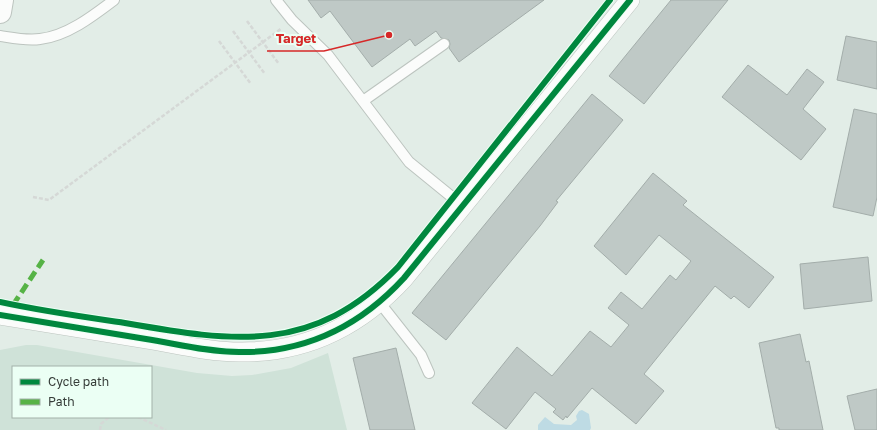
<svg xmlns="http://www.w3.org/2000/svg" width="877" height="430" font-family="'Golos Text',sans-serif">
	<rect width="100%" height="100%" fill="#e2ede7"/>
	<path fill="#cfe2d8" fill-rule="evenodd" d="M26,345h11l160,28 35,3 20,-1 39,-7 37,-15 19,77h-347v-80zM13,367h138v50h-138z"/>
	<path fill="#bedbe4" d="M582,410l7,4 2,14 -1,2h-52v-5l7,-8 9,7 17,1 6,-5 -1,-4 3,-5z"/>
	<path fill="#bfc9c6" stroke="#a3adaa" d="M308,0h236l-85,62 -10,-14 1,-4 -1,-4 -8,-2 -5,-7 -21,15 -5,-7 -38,28 -42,-56 -9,7z
		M671,0h57l-84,104 -35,-28z
		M846,36l31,6v47l-40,-9z
		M748,65l39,30 20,-26 17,13 -21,27 23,20 -25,31 -79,-63z
		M592,94l31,26 -67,81 2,1 -18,24 -94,114 -34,-27z
		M854,109l23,5v83l-4,19 -40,-9z
		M653,173l34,28 -4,4 91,72 -25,31 -15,-12 -3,3 -16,-13 -71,88 20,17 -28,33 -44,-36 -25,30 -1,-2 -3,4 -10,-8 3,-3 -21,-17 -29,37 -34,-26 45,-56 35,29 38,-45 21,16 18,-22 -21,-17 13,-16 21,17 28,-34 6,5 15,-19 -32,-26 -33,40 -32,-29z
		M868,257l4,44 -68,8 -4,-45z
		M800,334l6,28 3,-1 14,69h-44v-2h-3l-17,-85z
		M396,348l19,82h-45l-17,-72z
		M877,389v41h-22l-8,-34z"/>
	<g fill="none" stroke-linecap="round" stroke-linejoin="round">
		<defs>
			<path id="service" d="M276,0l16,20 36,35 81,107 54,44
				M0,36c13,2 27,5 40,3 27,-3 53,-23 74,-39
				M363,101l81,-57
				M380,303l41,52 8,18"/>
			<path id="minor" d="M0,315c49,8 97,16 146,24 31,5 62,13 93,13 66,1 121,-26 165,-74l226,-278"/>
			<path id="tertiary" d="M0,12l2,-12"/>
		</defs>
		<use href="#service" stroke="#bcc4bf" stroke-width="12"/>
		<use href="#minor" stroke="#bcc4bf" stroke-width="20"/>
		<use href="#tertiary" stroke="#bcc4bf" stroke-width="24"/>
		<path stroke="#d5d8d6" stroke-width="2.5" stroke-dasharray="4 2" stroke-linecap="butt" d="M247,21l32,43
			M233,31l32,43
			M219,41l32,43
			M33,197l16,3 233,-172
			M138,417l28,13
			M100,430l1,-6 8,-7"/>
		<use href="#service" stroke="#fbfcfb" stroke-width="10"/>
		<use href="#minor" stroke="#fbfcfb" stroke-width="19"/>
		<use href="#tertiary" stroke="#fbfcfb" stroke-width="22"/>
		<path stroke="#56b346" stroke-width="5" stroke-dasharray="10 5" stroke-linecap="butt" d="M13,305l30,-45"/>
		<defs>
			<path id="cycleway" d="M0,302c41,9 84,15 125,21 109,19 188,32 273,-56l212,-267
				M0,315c49,8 97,16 146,24 31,5 62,13 93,13 66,1 121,-26 165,-74l226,-278"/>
		</defs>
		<use href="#cycleway" stroke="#ebfff4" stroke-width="8"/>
		<use href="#cycleway" stroke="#00873e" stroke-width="6"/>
	</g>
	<path fill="none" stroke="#d62828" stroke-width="1.5" d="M389 35L324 51H267"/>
	<circle fill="#d62828" stroke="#ebfff4" stroke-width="1.5" cx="389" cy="35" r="4"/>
	<g font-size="13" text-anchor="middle" font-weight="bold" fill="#d62828" stroke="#ebfff4" stroke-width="4" stroke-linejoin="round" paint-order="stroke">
		<text x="296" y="43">Target</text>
	</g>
	<rect x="12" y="366" width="140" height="52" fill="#ebfff4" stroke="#a3b1a9"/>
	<rect x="20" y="379" width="20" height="6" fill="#00873e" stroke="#a3b1a9"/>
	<text x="48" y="386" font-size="12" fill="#363d39">Cycle path</text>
	<rect x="20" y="399" width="20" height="6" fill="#56b346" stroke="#a3b1a9"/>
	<text x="48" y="406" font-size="12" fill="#363d39">Path</text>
</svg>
